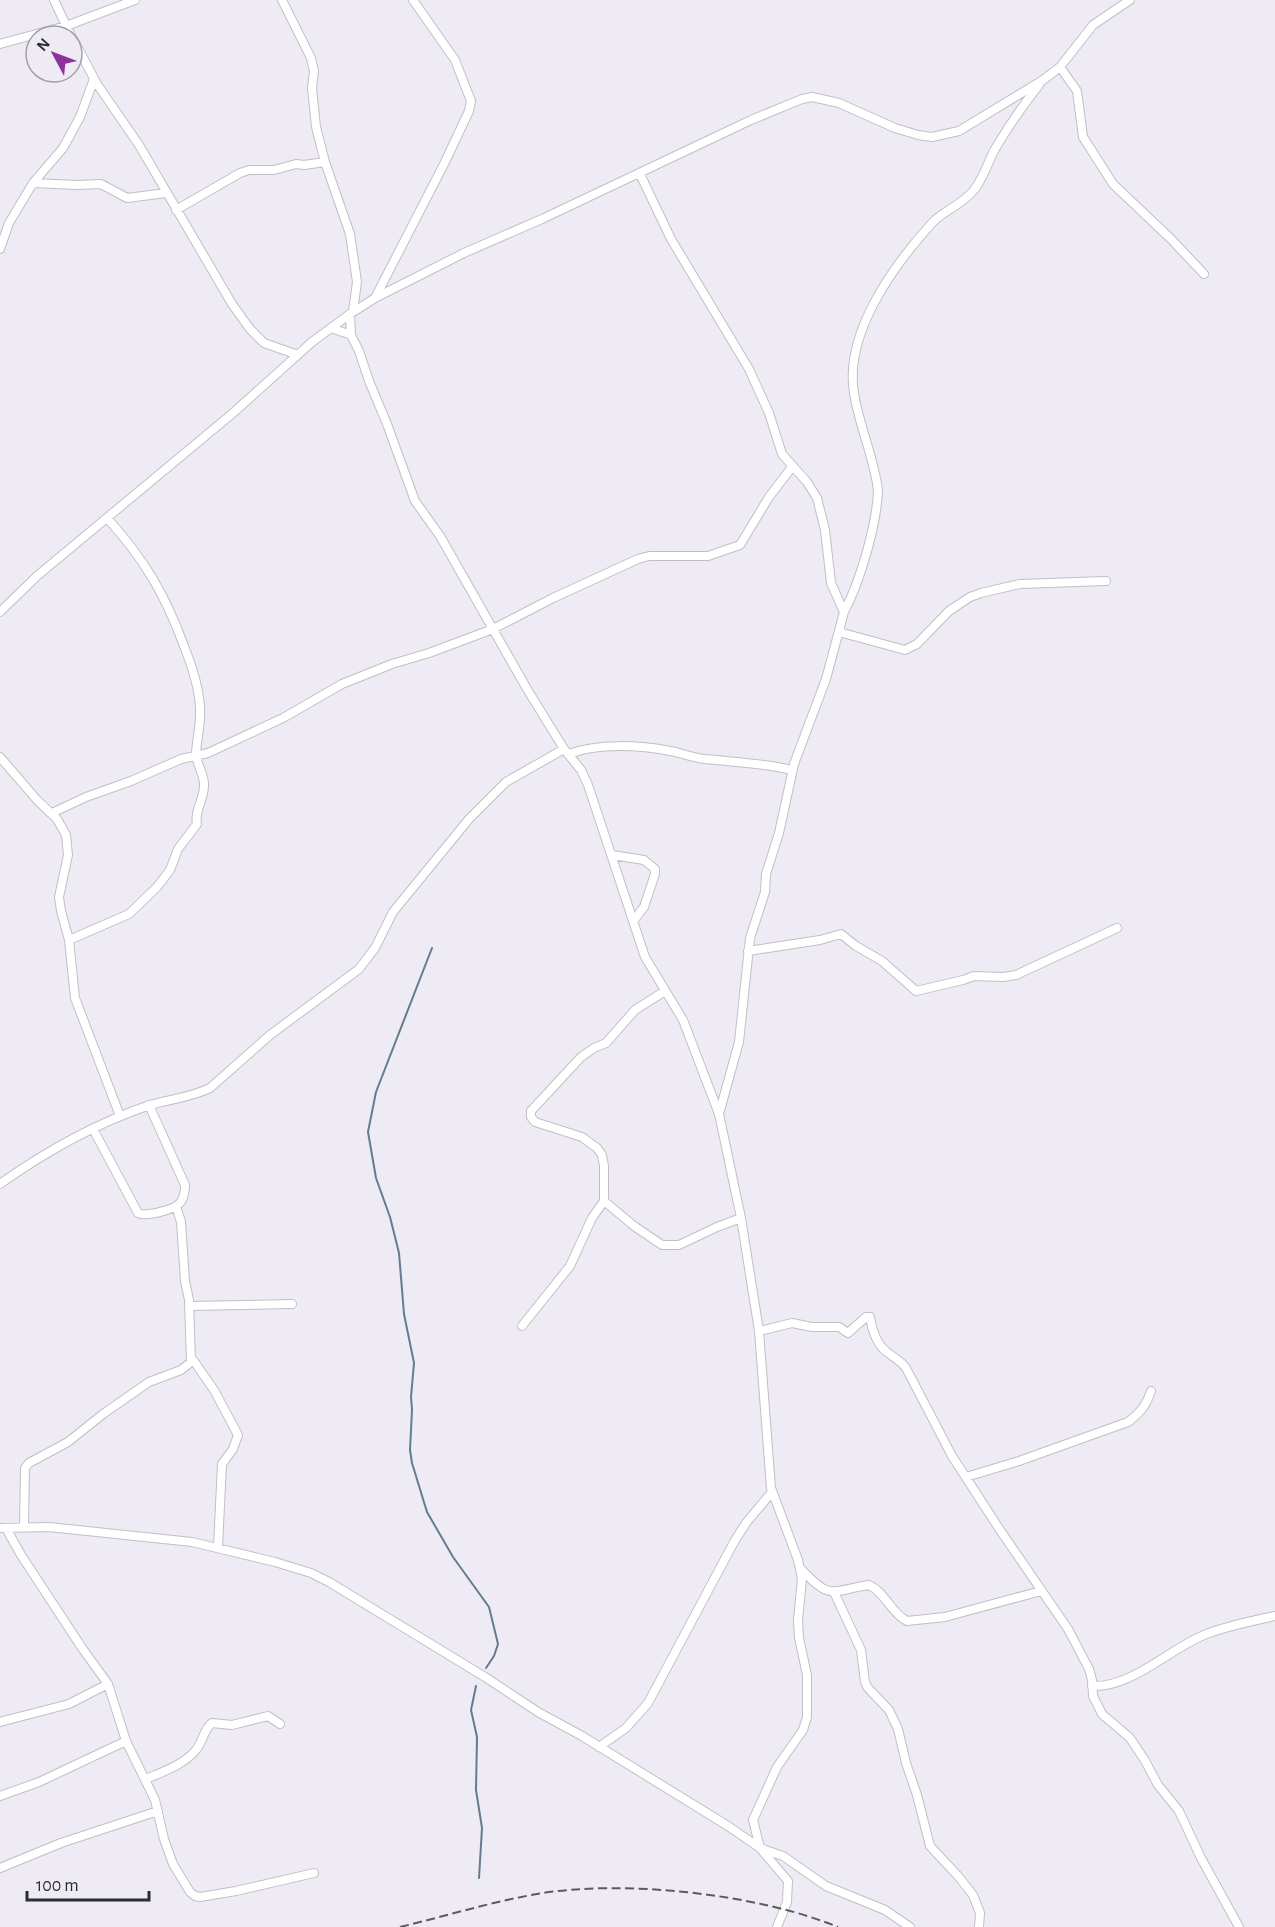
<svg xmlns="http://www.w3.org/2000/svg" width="1275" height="1927" font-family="'Alegreya Sans',sans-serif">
	<rect width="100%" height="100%" fill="#efebf5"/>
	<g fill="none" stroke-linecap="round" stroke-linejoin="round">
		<path stroke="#627d8f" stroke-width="2" d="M432,948l-56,144 -8,40 8,46 14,39 9,36 5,61 10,49 -3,34 1,13 -2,40 2,13 15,49 26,45 36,50 9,37 -4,12 -8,12
			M476,1686l-5,24 6,27 -1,53 6,38 -3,50"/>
		<defs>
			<path id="street" d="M54,0l17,36
				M282,0l29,58 3,13 -2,17 4,39 9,35 25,72 7,48 -4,29
				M72,37l25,47 42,61 93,159 18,25 14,14 34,12
				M0,44l66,-18 69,-26
				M1060,67l17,24 6,46 30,47 58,55 33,35
				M640,174l31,65 78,130 20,44 13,41 25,28 10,16 8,32 6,53 13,29 -18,67 -32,85 -15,69 -13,41 -1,18 -15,46 -11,104 -20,72
				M33,183l44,2 24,-1 26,14 39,-5
				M176,210l64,-37 9,-3h25l22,-6 8,1 21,-3
				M0,249l9,-26 24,-40 30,-35 17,-31 14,-38
				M375,298l69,-134 25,-53 2,-10 -16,-41 -42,-60
				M350,314l1,21 8,16 10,30 18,43 28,77 25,35 87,153 37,60 17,21 7,15 57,172 38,63 36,94 22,104 18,113 12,157 27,72 4,19 -4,41 1,18 8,37v42l-4,13 -26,37 -24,53 7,28 28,33 -1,21 -10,25
				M331,328l20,7
				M0,612l37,-36 196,-163 79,-71 38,-28 25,-16 89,-45 78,-34 209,-99 51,-21 10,-2 27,6 56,25 23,7 14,2 27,-6 84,-51 17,-13 33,-42 37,-25
				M844,612c16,-30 33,-88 34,-122 -4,-33 -19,-64 -24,-97 -10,-60 40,-128 78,-170 12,-13 30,-18 42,-33 10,-13 14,-28 21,-41 13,-22 28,-44 44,-64
				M839,632l66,18 12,-6 32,-33 21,-14 11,-4 39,-9 86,-3
				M569,754c28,-11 71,-9 101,-3 12,2 23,7 35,8 30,3 58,4 87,11
				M0,757l37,43 20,19 9,16 2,20 -9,42 2,14 8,29 6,58 45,118
				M52,813l34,-16 45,-16 50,-22 27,-6 75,-35 59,-34 50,-20 37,-11 64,-24 60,-31 85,-39 11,-3h59l32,-11 29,-48 23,-30
				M612,855l32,5 11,9v5l-11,33 -10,13
				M69,940l60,-26 28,-27 13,-17 8,-21 19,-25c-3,-14 8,-26 7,-40 0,-10 -8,-21 -8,-31 1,-15 5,-30 4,-45 -1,-22 -8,-42 -16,-62 -19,-52 -40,-87 -77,-128
				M748,951l72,-11 21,-6 15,12 26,15 34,30 47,-11 11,-4 29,1 13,-2 101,-47
				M93,1129l45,84c7,4 36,-3 42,-10 4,-5 5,-11 5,-18l-36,-80
				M0,1184c45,-32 95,-60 147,-78 21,-7 43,-8 63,-18l60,-53 89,-66 16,-21 18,-36 76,-93 37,-37 58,-33
				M604,1201l30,25 28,19h17l38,-18 24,-9
				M189,1306l103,-2
				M522,1326l48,-60 22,-48 12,-17v-35l-2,-11 -5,-7 -15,-11 -47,-15 -4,-5v-6l50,-54 13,-9 12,-5 29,-33 30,-19
				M759,1331l33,-8 20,4h27l9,6 18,-16h4c2,12 7,28 17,35 7,6 14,9 19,16l46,88 48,74 68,99 21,40 3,11 1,16 9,18 28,24 14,21 14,26 21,26 22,47 38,69
				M191,1357l23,33 24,45 -5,14 -11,15 -4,83
				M966,1477l53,-16 109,-39c12,-9 18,-16 23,-31
				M24,1526l1,-58 4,-5 39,-21 35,-28 46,-32 32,-12 10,-8 -2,-62 -4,-19 -4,-59 -5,-16
				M0,1528l49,-1 143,15 83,20 36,11 18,9 156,95 53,35 44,24 146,90 32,22 23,8 43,30 59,24 25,17
				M6,1528l15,27 61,93 26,36 18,57 29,59 9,39 9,25 17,28 5,4 5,1 36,-6 78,-18
				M801,1569c30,32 29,22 68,16 16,7 22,28 38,36l38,-4 96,-26
				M834,1592l27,58 4,32 3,6 21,22 9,19 8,34 11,32 13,51 28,30 15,19 7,18 -1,14
				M1092,1686c39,2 76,-36 112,-51 22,-9 48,-14 71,-19
				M0,1722l69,-18 39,-20
				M599,1747l27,-19 22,-25 86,-161 12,-19 26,-31
				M146,1779c16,-7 37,-14 49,-28 8,-8 8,-21 17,-28l20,2 36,-9 12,8
				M0,1796l39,-14 87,-41
				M0,1868l61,-25 97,-32"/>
		</defs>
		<use href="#street" stroke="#c2bec8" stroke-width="10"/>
		<use href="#street" stroke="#fff" stroke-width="8"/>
		<path stroke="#5c5a5f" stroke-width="2" stroke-dasharray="9 4.5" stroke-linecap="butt" d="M400,1927c46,-11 91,-25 137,-33 86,-15 221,0 301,33"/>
	</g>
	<g transform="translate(54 54) rotate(311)"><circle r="28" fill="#efebf5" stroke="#a19ea5" stroke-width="1.5"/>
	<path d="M0-4.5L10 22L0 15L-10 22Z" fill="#8e319b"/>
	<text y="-9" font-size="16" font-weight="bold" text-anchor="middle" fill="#2c2b2e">N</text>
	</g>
	<path d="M27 1891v9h122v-9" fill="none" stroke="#2c2b2e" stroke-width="3"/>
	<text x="36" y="1891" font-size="18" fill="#2c2b2e" stroke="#efebf5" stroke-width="4.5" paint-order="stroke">100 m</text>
</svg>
